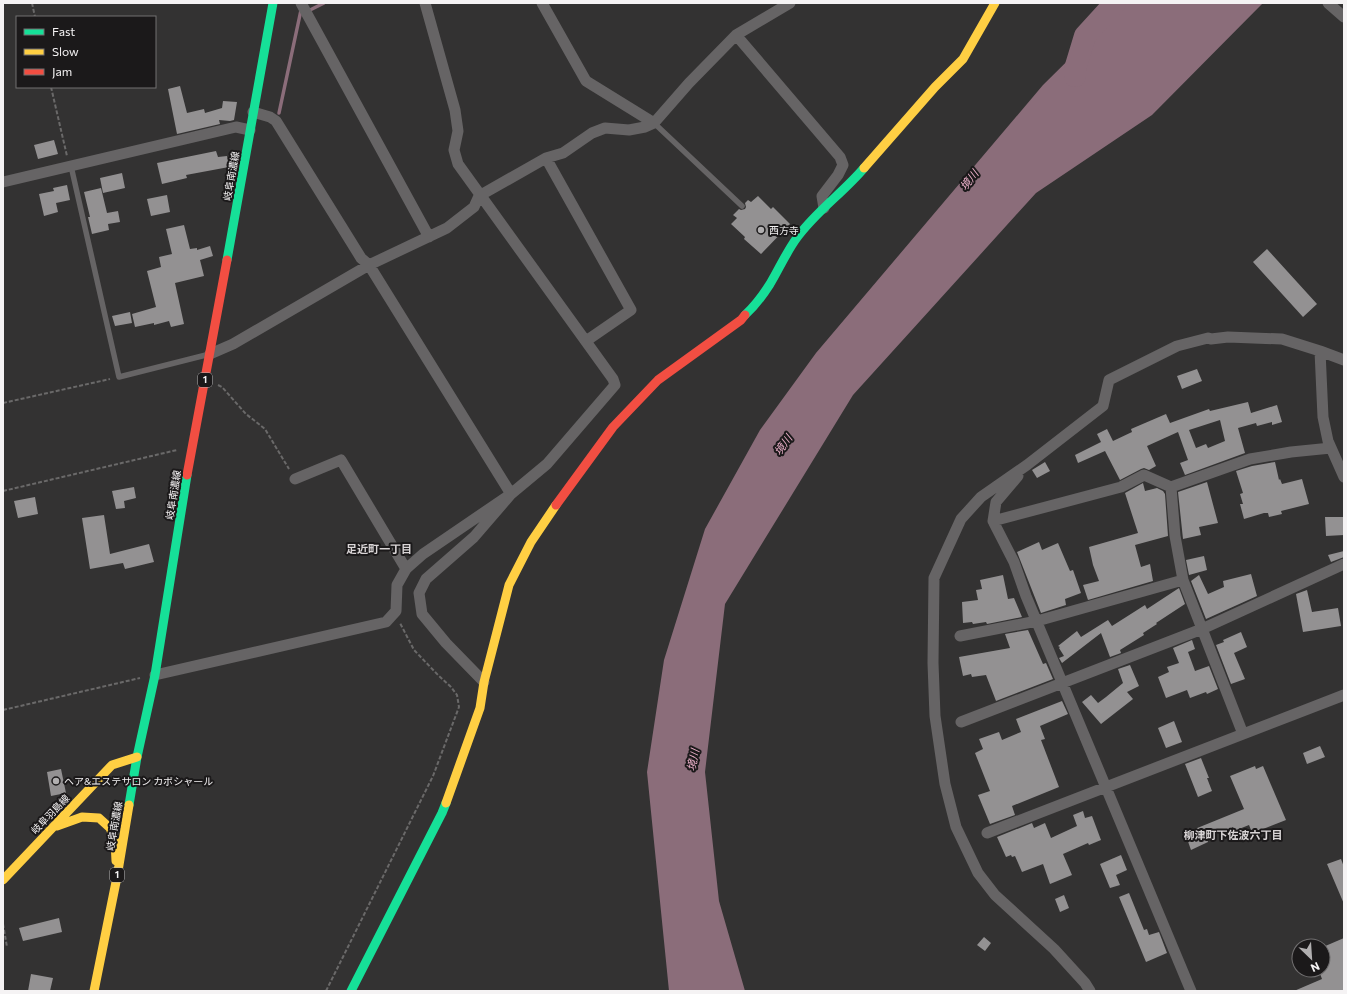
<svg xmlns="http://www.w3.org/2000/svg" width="1347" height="994" font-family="Commissioner,'Noto Sans JP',sans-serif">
	<rect width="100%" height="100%" fill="#333232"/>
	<path fill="#8b6d7a" d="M1126,3h137l-111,112 -116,78 -183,202 -128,209 -20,168 14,129 26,90h-76l-22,-219 17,-112 41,-131 55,-99 56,-77 227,-268z"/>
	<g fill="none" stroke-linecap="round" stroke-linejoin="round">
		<path stroke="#8b6d7a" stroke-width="3.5" d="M308,11l16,-8
			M279,113l22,-103"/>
		<path stroke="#8b6d7a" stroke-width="22" d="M1075,76v-7l10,-33 30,-33"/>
	</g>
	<path fill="#939192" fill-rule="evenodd" d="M180,86l7,27 17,-4 1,4 17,-5 1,-7 14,1 -3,18 -4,1 -11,-1 1,4 -43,10 -9,-45z
		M54,140l4,14 -20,5 -4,-14z
		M216,151l2,6 9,-1 2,11 -43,8 1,3 -25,6 -5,-21z
		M122,173l3,15 -22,5 -3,-15z
		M67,185l3,15 -14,3 2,9 -14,4 -5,-22 15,-3 -1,-3z
		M101,188l6,25 11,-2 2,11 -12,2 1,6 -17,4 -4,-17h2l-6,-25z
		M167,195l3,17 -19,4 -4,-17z
		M758,196l13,13 2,-2 17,17 -29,30 -17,-15 1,-2 -14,-13 6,-6 -4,-3 6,-6 2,1 4,-1 1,-2 -1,-4 3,-3 3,2z
		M184,225l6,24 7,-1v2l13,-4 3,10 -13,4 4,16 -29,7 9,41 -13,3 -2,-6 -15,4v-2l-19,4 -3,-13 24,-7 -9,-36 14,-4 -2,-10 13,-3 -6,-25z
		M1267,249l50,55 -14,13 -50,-55z
		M130,312l2,11 -17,3 -3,-10z
		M1197,369l5,12 -20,8 -5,-13z
		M1248,402l3,11 26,-8 5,17 -10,3v-3l-15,4 -1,-3 -18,5 7,25 -60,22 -5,-12 8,-3 -10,-28 -31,14 9,20 -7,4 -5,-2 -3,1 -21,11 -15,-29 -27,12 -3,-8 26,-13 -4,-8 10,-5 6,12 19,-9 -1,-3 35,-15 4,9 39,-14 1,2zM1220,420l5,21 -17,7 -2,-4 -10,4 -7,-18z
		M1045,462l5,9 -13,7 -5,-8z
		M1275,462l4,18 1,-1 2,5 20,-5 7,25 -28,7 1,3 -13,3 -1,-4h-4l-20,6 -4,-15h3l-3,-10 3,-1 -7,-22 16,-5z
		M1207,482l11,41 -19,4 2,8 -18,4 -5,-47z
		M1143,483l2,8 12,-3 6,3 2,3 3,42 -33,9 6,22 9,-3 3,17 -65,19 -5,-15 16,-4 -6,-16 -4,-18 49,-14 -13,-40z
		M134,487l2,11 -12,3 1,7 -9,1 -4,-18z
		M35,497l3,17 -20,4 -4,-17z
		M104,515l6,39 39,-10 5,18 -29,7 -2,-6 -33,6 -8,-51z
		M1325,517h19v18l-18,1z
		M1039,542l3,8 16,-7 12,28 3,-1 8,23 -16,6 1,6 -25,8 -24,-61z
		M1344,551v6l-13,5 -3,-7z
		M1204,556l3,14 -18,5 -3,-15z
		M1251,574l6,22 -51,23 -15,-38 8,-6 9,19 16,-7 -1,-6z
		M1003,575l5,24 6,-1 8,19 -35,7 -1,-2 -13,2 -1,-2 -9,1 -1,-21 16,-2 -2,-10 6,-1 -2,-9z
		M1179,588l6,16 -29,19 1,1 -14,9 1,2 -24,15 1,3 -11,4 -9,-24 -39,30 -3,-5 5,-2 -5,-8 1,-1 -2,-1 19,-15 4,6 27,-17 4,6 33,-21 2,4z
		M1307,590l5,22 26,-4 3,18 -38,6 -7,-38z
		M1028,630l15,34 3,-1 7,16 -57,22 -10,-26 -14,2 -1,-3 -8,2 -4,-19 51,-9 -5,-14z
		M1241,632l6,15 -13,6 11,26 -14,5 -15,-39 8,-3 -1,-2z
		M1192,640l3,9 -7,3 7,19 14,-5 9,23 -11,5 -1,-2 -16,6 -3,-8 -21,8 -8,-21 11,-5 -2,-5 12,-4 -6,-15z
		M1130,665l9,21 -12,6 6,7 -32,25 -19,-22 9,-7 7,8 8,-6 17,-14 -5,-14z
		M1062,701l6,13 -28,12 5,13 -4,1 18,47 -47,19 3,9 -25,9 -12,-29 12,-4 -15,-38 8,-4 -4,-10 20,-7 3,8 19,-8 -5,-13z
		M1174,721l8,21 -16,6 -8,-20z
		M1320,746l5,11 -18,7 -4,-11z
		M1201,758l8,20h-2l5,13 -14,6 -13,-33z
		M1255,766l1,3 7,-3 23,54 -28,11 -2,-3 -5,2 -2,-5 -15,6 -1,-4 -26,11 1,4 -17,8 -6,-17 59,-24 -14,-33z
		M61,769l5,24 -15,3 -4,-24z
		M1083,811l2,7 7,-2 9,24 -12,5 -1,-2 -25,11 9,21 -22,9 -7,-20 -21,8 -7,-16 -3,1 -1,-2 -5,2 -9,-20 35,-14 2,5 11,-5 6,15 26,-12 -4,-11z
		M1121,855l6,15 -11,5 4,10 -10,3 -10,-24z
		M1341,859l3,8v37l-17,-40z
		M1129,893l15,37 3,-1 2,6 10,-3 8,21 -21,9 -27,-65z
		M1064,895l5,13 -9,4 -5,-13z
		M59,918l3,14 -39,9 -4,-13z
		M984,937l7,6 -6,8 -8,-6z
		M1344,938v53h-50l28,-12 -3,-8 4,-1v-23z
		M31,974l22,4 -3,13h-22z"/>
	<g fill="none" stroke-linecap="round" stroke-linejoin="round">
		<path stroke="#6a6969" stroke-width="2" stroke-dasharray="4 2" stroke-linecap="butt" d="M32,3l3,14
			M51,87l16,69
			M218,385l4,2 24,27 19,15 24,40
			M3,403l107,-24
			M3,491l174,-41
			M3,710l137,-32
			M3,924l4,23
			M326,991l107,-215 26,-69 -2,-12 -6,-8 -13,-12 -24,-25 -14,-27"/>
		<path stroke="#666465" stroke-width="5.5" d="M654,123l88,83
			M71,166l48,211 87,-22"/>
		<path stroke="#666465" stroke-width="11" d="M301,3l128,234
			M542,3l44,78 68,42
			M1328,3l16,14
			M736,35l104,122 3,8 -5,10 -16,21 2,12
			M253,112l17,5 6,4 85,137 8,7 142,229 -37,43 -48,42 -7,14 3,21 24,29 38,39
			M546,158l85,152 -45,31
			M3,182l233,-55 14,3
			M1320,351l3,66 5,24 16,36
			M210,354l23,-10 136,-79 78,-37 27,-21 5,-11 67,-38 17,-5 29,-20 13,-5 24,2 16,-3 9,-4 35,-40 47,-48 54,-32
			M1018,476l-22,26 -3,19 21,41 12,34 165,395
			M295,479l46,-19 65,109
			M993,521l128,-34 23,-12 27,12
			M960,636l77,-15 146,-41
			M155,675l231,-53 10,-11 1,-26 9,-16 17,-15 88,-60 36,-30 68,-79 -2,-6 -155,-215 -4,-14 4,-19 -3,-21 -30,-107
			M961,722l241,-93 142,-65
			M1243,734l-60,-154 -8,-44 -4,-49 79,-28 41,-7 40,-4
			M987,833l357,-138
			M1090,991l-5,-8 -31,-34 -59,-54 -17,-22 -22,-46 -11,-43 -10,-68 -2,-53 1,-85 27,-59 20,-22 46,-32 76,-59 6,-26 68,-34 31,-8 3,1 17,-2 54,2 38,12 24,9"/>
		<path stroke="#16e098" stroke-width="9" d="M227,260l46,-257
			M745,315c10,-9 18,-20 25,-31 9,-15 16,-31 26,-45 19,-27 47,-46 68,-71
			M129,805l8,-48 18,-82 32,-200
			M351,991l91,-178 4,-10"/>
		<path stroke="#ffcf43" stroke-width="9" d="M864,168l71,-81 28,-28 32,-56
			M446,803l34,-95 4,-26 25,-97 22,-43 25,-37
			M57,826l25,-9 17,1 11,10 5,13 1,20
			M3,880l109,-115 25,-8
			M94,991l23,-114 12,-72"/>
		<path stroke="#f24e42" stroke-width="9" d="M187,475l40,-215
			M556,505l57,-78 45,-47 83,-60 4,-5"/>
	</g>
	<g fill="#b1afb0" stroke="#1b191a" stroke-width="1.5">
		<circle cx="761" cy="230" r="4"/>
		<circle cx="56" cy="781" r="4"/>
	</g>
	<g text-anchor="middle" stroke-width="4" stroke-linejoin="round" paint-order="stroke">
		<g fill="#1b191a" stroke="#b4b2b3" stroke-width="1">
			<rect x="198" y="373" width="14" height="14" rx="3"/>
			<rect x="110" y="868" width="14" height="14" rx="3"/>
		</g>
		<g font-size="9" font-weight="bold" fill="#f5f3f4">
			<text x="205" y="383">1</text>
			<text x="117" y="878">1</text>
		</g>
		<g font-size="10" fill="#f5f3f4" stroke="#1b191a">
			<text transform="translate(231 176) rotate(-80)" y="4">岐阜南濃線</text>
			<text transform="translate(173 495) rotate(-81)" y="4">岐阜南濃線</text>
			<text transform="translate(50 814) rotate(-46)" y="4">岐阜羽島線</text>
			<text transform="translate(114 826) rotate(-80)" y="4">岐阜南濃線</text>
		</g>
		<g font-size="10" fill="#f5f3f4" stroke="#1b191a" text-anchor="start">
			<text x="769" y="234">西方寺</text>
			<text x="64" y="785">ヘア&amp;エステサロン カポシャール</text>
		</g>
		<g font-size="11" font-style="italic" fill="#ecb1ca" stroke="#1b191a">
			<text transform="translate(969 180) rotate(-52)" y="4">境川</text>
			<text transform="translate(783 445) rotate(-54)" y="4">境川</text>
			<text transform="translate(693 760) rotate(-79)" y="4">境川</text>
		</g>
		<g font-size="11" font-weight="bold" fill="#d9d5d6" stroke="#1b191a">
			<text x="379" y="553">足近町一丁目</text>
			<text x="1233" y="839">柳津町下佐波六丁目</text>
		</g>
	</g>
	<rect width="1347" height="994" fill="none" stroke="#f5f3f4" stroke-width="8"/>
	<rect x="16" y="16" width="140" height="72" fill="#1b191a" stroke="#727071"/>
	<rect x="24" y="29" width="20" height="6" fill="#16e098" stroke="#727071"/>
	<text x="52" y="36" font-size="12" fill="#f5f3f4">Fast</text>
	<rect x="24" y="49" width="20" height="6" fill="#ffcf43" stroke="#727071"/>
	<text x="52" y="56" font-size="12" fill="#f5f3f4">Slow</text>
	<rect x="24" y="69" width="20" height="6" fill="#f24e42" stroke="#727071"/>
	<text x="52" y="76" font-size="12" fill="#f5f3f4">Jam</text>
	<g transform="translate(1311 958) rotate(155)"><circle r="19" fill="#1b191a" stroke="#727071"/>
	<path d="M0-3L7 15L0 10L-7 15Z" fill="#b1afb0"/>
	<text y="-6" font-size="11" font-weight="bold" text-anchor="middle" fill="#f5f3f4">N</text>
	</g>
</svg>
